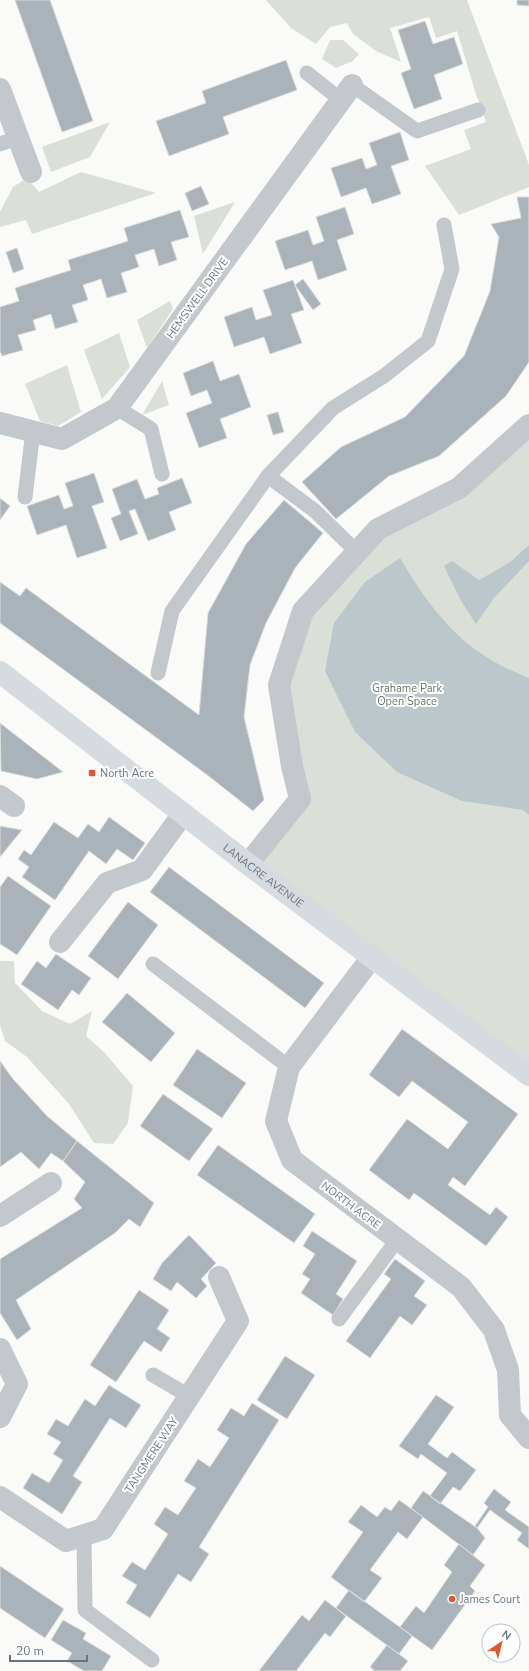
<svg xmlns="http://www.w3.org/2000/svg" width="529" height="1671" font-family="'Nunito Sans',sans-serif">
	<rect width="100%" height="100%" fill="#fafaf8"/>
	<path fill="#dadfd7" d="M266,0h201l62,165v22l-70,28 -34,-49 46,-17 -7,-19 22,-8 -11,-31 -18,-60 -21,7 -7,-21 -39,11 11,34 -25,-11 -23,-17 -6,-11 -17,4 -14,17 -25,-16z
		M330,40h13l16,14 -6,7 -17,7 -14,-9z
		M110,122l-20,35 -39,15 -9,-25z
		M81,172l75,21 -124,41 -6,-14 -26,7v-15l13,-25 14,-9 12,14z
		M235,202l-32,52 -9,-38z
		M170,301l3,8 -26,39 -10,-28z
		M119,333l11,34 -28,32 -18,-49z
		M67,365l14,47 -23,14 -18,-5 -15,-37z
		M162,381l7,24 -27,10z
		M529,427v648l-279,-211 50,-64 -19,-110 20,-80 77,-80 80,-42z
		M0,961h14l1,22 27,28 28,13 22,-13 -6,25 18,16 29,34 -5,37 -15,21 -19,-1 -25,-39 -42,-47 -22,-16 -5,-16z"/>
	<path fill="#bbc7cb" d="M529,545v16l-35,37 -18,26 -16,-25 -16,-33 8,-5 27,19 30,-17z
		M400,558c24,40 48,75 88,100 12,8 27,14 41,20v137l-6,-5 -61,-9 -65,-29 -42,-40 -30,-61 9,-48 31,-41z"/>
	<path fill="#aab3b9" stroke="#dcdcda" d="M15,0h35l43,121 -31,11z
		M517,0h12v6l-12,-1z
		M425,21l8,23 21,-7 9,27 -29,11 8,24 -28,10 -13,-36 10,-4 -13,-39z
		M286,60l11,30 -74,27 6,17 -60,22 -13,-35 50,-18 -4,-12z
		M400,132l9,28 -18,6 10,28 -29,10 -6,-16 -25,9 -10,-29 31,-10 4,11 11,-4 -8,-22z
		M201,186l8,18 -17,7 -7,-18z
		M517,197h12v165l-23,34 -67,60 -50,20 -53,43 -34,-37 39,-35 64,-30 59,-61 26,-65 9,-54 -8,-13 30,-6z
		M345,207l9,27 -17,6 10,30 -29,10 -6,-19 -27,9 -10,-29 33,-11 5,15 11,-4 -8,-24z
		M180,210l9,27 -18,5 6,18 -18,6 -5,-17 -19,6 4,12 -18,6 6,19 -20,6 -6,-19 -18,6 5,15 -16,5 6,17 -23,7 -4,-15 -18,6 3,10 -18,5 5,15 -21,6 -2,-5v-44l19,-6 -4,-13 56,-18 -3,-10 60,-19 -4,-13z
		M17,248l7,21 -11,4 -7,-21z
		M303,279l18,25 -8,6 -18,-25z
		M293,280l11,30 -13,4 11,29 -32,11 -6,-17 -30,10 -10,-30 28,-10 4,13 16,-5 -9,-25z
		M213,361l7,20 19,-7 12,33 -31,12 7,19 -28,10 -13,-35 26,-10 -5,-13 -16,6 -8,-23z
		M278,412l6,20 -11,3 -6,-20z
		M94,473l10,29 -12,4 15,42 -30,10 -11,-33 -29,10 -10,-29 32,-11 5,14 9,-3 -8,-23z
		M182,478l10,25 -23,9 7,18 -28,11 -13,-32 -6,2 9,23 -18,7 -9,-23 10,-4 -9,-25 25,-10 8,20 14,-5 -2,-6z
		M0,498l10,8 -10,14z
		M284,500l39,33 -28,35 -29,55 -16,42 -6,52 20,83 -11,11 -47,-37 -206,-151v-41l20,14 6,-8 173,127 9,-102 38,-69z
		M0,723l63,49 -26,7 -36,-8z
		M109,817l36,26 -12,17 -16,-11 -11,15 -17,-13 -34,49 -33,-23 7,-10 -11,-8 6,-9 7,5 23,-33 24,16 10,-14 11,8z
		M0,826l22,4 -22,27z
		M169,867l155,116 -19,25 -155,-116z
		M8,876l43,30 -34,49 -17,-11v-57z
		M128,902l30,23 -40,54 -30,-23z
		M56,954l35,24 -12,17 -7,-5 -14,20 -37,-26 16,-23 9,7z
		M127,993l48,40 -24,29 -49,-40z
		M402,1029l116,85 -53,72 -12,-9 -5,8 42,30 6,-8 12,10 -22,29 -72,-53 -5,7 -40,-30 38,-51 41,30 20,-27 -56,-41 -13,16 -30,-22z
		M197,1049l49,34 -24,35 -49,-33z
		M0,1061l13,18 34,37 30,25 -14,20 -12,-8 -12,16 -18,-17 -21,15z
		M163,1094l50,35 -24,32 -49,-35z
		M77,1141l77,62 -14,24 -11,-8 -14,14 -99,67 15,29 -14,11 -17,-27v-54l82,-51 -8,-9 11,-17 -22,-21z
		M218,1145l97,69 -21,29 -97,-68z
		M312,1231l45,30 -21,33 7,5 -10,16 -32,-22 9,-14 -8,-5 13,-20 -12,-8z
		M189,1235l27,28 -15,16 6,7 -11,12 -19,-16 -6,9 -18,-12 9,-16z
		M395,1259l30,22 -11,15 13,9 -15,20 -12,-9 -30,42 -24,-17 45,-62 -7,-5z
		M139,1290l30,20 -12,19 13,9 -9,14 -17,-11 -28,41 -26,-17z
		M285,1356l30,19 -28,44 -30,-19z
		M109,1385l32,20 -15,23 -16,-10 -37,58 9,6 -20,32 -39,-26 9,-15 17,10 14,-23 -10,-6 8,-12 -14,-8 9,-15 12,7 17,-27 10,7z
		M436,1395l18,12 -26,37 19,14 5,-6 24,18 -16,21 -7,-4 -13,17 -10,-8 17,-23 -26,-19 -3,5 -19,-13z
		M252,1403l27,17 -80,127 10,7 -18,28 -13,-8 -28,44 -24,-15 11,-18 -15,-9 10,-14 13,8 23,-36 -14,-10 11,-17 13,8 18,-27 -12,-7 14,-22 12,8 19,-29 -12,-8 14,-22 13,8z
		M494,1489l17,13 -6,8 24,17v22l-12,-9 5,-7 -32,-23 -13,18 -2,-2 13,-19 -4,-4z
		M423,1491l54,37 8,10 -12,17 -62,-47z
		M399,1500l24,17 -16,22 -9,-7 -28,38 12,8 -18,24 -33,-25 32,-45 -15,-10 13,-17 16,12 8,-10 6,4z
		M459,1544l26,21 -15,21 5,5 -43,59 -32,-23 16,-21 8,7 28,-41 -8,-7z
		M0,1566l64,43 -19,29 -45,-30z
		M349,1590l63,46 -13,18 -63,-46z
		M325,1600l21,16 -16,21 -5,-4 -29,38h-37l43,-56 7,6z
		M63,1620l23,13 -3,6 28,17 -9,15h-18l-17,-10 5,-8 -21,-13z
		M387,1645l21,16 -8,10h-25l-5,-4z"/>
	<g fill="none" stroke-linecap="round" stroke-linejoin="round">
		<path stroke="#c3c8cc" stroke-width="15" d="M307,73l34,27
			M352,85l65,46 61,-21
			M0,144l18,-6
			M117,408l34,21 11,45
			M268,476l47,35 42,41
			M25,497l8,-66
			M158,673l14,-62 96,-135 65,-68 51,-32 44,-35 24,-72 -8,-44
			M153,964l136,103
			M339,1319l58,-79
			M153,1375l36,21
			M84,1535l1,75 67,50"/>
		<path stroke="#c3c8cc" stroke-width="22" d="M0,89l31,83
			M0,423l62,16 55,-31 235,-323
			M0,796l14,10
			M248,864l52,-65 -8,-33 -13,-81 24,-74 75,-82 81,-41 70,-63
			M60,942l47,-59 35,-13 41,-56
			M372,957l-83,110 -13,54 16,39 169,127 33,43 14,40 2,45 19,23
			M0,1216l51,-33
			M0,1349l17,35 -17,33
			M0,1497l66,44 37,-12 135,-208 -19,-44"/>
		<path stroke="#d6dbdf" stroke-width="22" id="s1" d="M0,672l248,192 281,211"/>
	</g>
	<g fill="#e4572e" stroke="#fff" stroke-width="1.5">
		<rect x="88" y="769" width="8" height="8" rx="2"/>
		<circle cx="452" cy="1599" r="4"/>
	</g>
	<g text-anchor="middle" stroke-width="4" stroke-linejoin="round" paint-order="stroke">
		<g font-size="11" fill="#657683" stroke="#fff">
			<text transform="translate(197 298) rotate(-54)" y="4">HEMSWELL DRIVE</text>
			<text dy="4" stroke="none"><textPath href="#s1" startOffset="333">LANACRE AVENUE</textPath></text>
			<text transform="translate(351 1205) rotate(37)" y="4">NORTH ACRE</text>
			<text transform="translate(151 1455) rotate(-57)" y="4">TANGMERE WAY</text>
		</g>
		<g font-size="11" fill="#687a64" stroke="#fff">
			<text x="407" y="692">Grahame Park<tspan x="407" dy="13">Open Space</tspan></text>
		</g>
		<g font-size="11" fill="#657683" stroke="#fff" text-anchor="start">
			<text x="100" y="777">North Acre</text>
			<text x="460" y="1603">James Court</text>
		</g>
	</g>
	<g transform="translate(501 1643) rotate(35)"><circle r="19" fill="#ffffff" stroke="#c1c8cd"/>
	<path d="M0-3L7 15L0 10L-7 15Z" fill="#e4572e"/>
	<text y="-6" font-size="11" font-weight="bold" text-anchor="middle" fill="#657683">N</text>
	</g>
	<path d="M10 1655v6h77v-6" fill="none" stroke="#657683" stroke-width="2"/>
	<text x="16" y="1655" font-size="12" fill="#657683" stroke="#ffffff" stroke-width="3" paint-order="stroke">20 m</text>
</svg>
